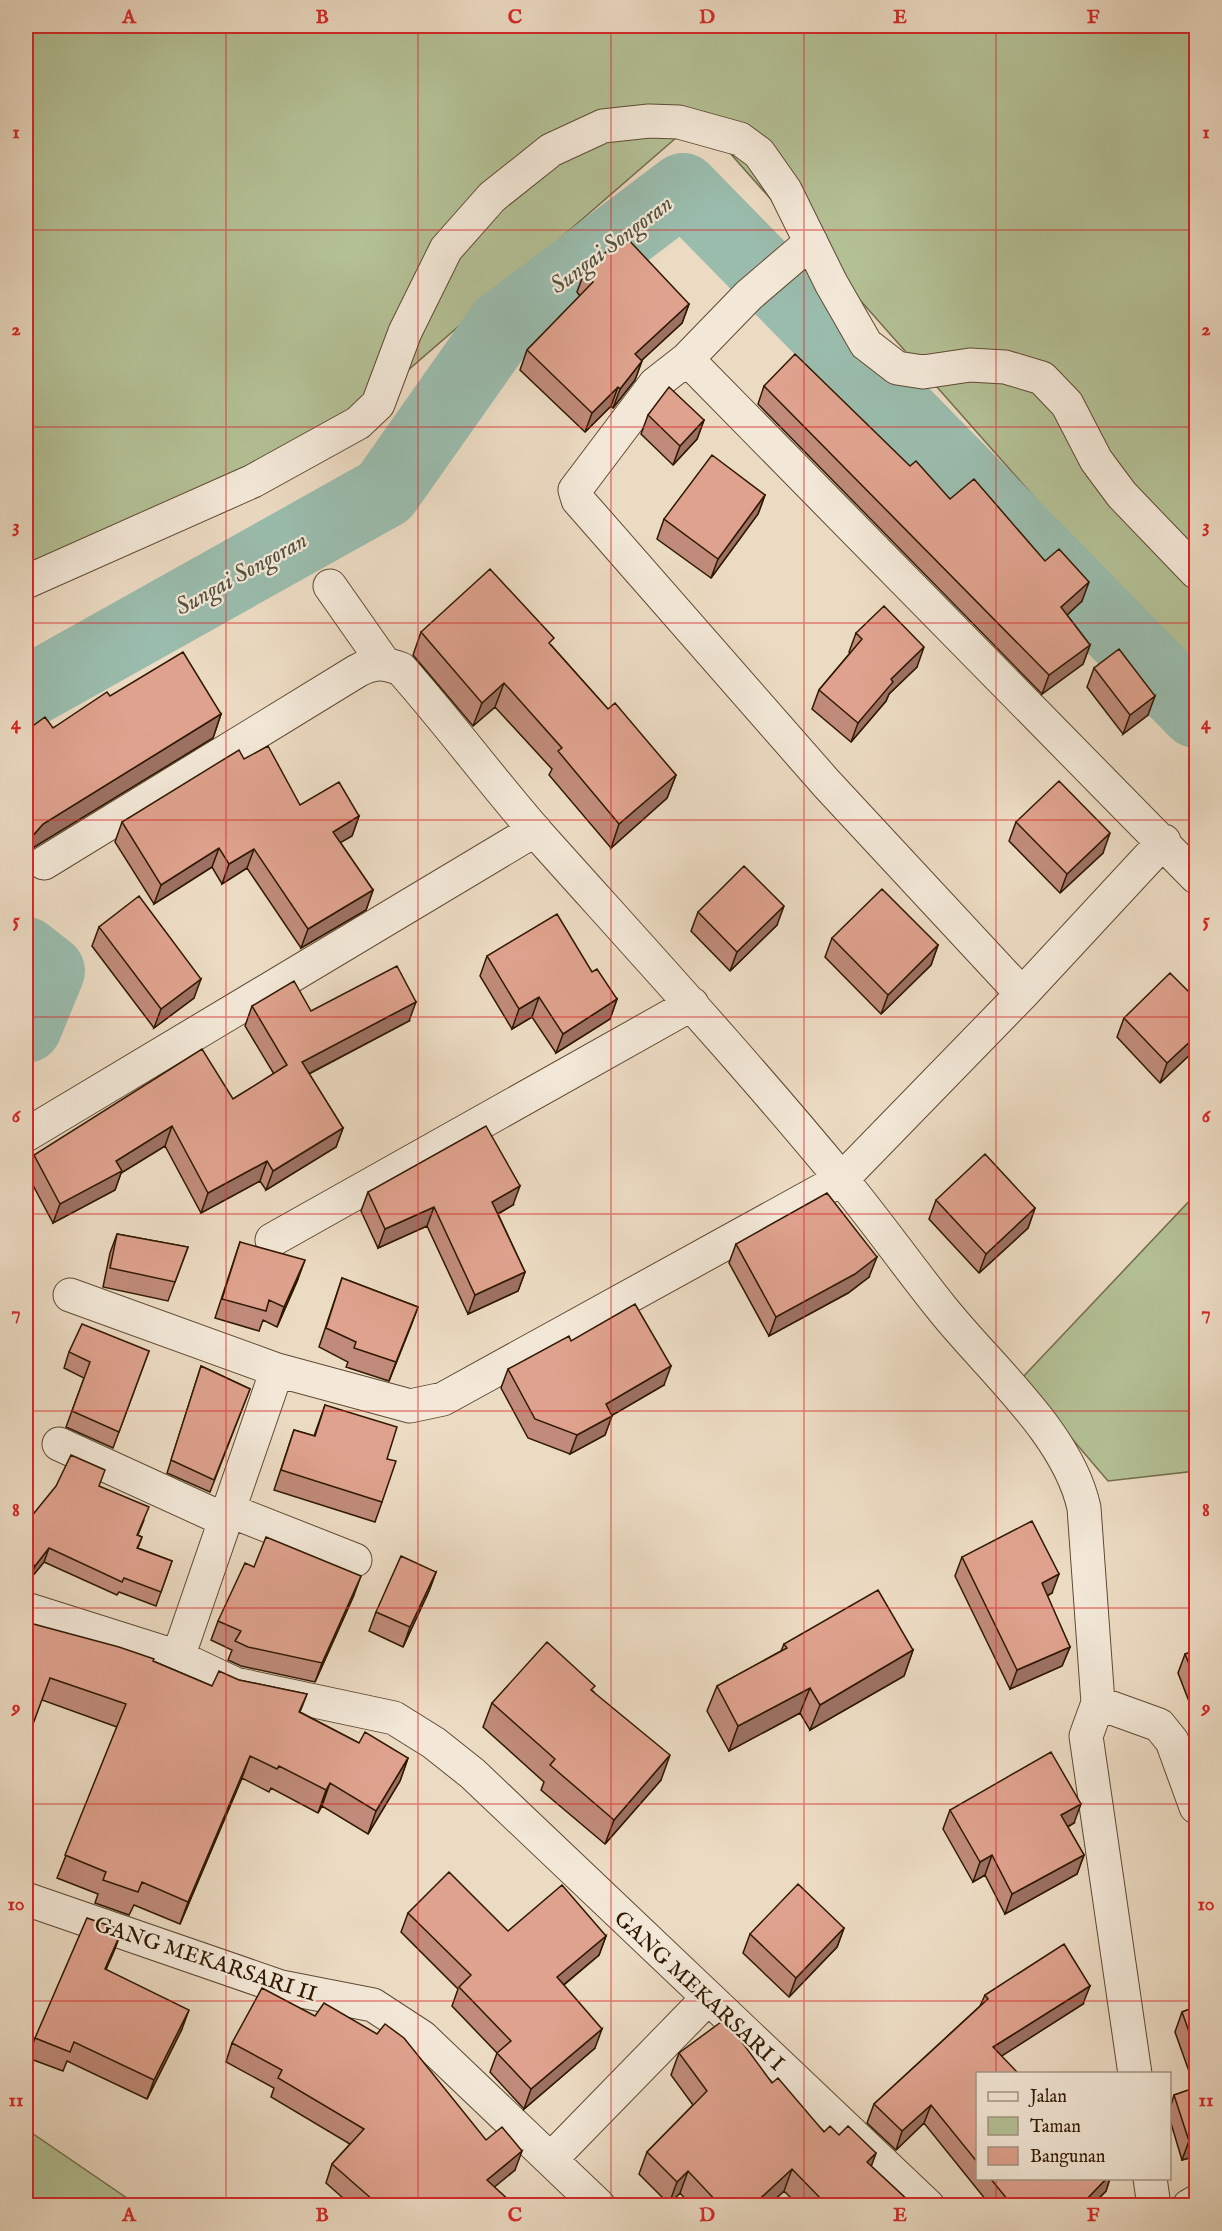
<svg xmlns="http://www.w3.org/2000/svg" width="1222" height="2231" font-family="'IM FELL English',serif">
	<rect width="100%" height="100%" fill="#ecdbc3"/>
	<filter id="stains"><feTurbulence type="fractalNoise" baseFrequency=".00333" numOctaves="4"/><feColorMatrix values="0 0 0 0 .2 0 0 0 0 .09 0 0 0 0 .02 0 0 0 .5 -.17"/></filter>
	<radialGradient id="worn" r=".72"><stop offset=".6" stop-color="#630" stop-opacity="0"/><stop offset="1" stop-color="#630" stop-opacity=".3"/></radialGradient>
	<path fill="#b4c196" stroke="#726d4c" stroke-width="1.5" d="M26,26h1170v654l-497,-562 -367,318 -306,152z
		M1196,1194v277l-88,10 -87,-102z
		M26,2129l111,76h-111z"/>
	<g fill="none" stroke-linecap="round" stroke-linejoin="round">
		<path stroke="#9abcad" stroke-width="72" d="M26,693l359,-201 117,-166 181,-137 513,523
			M26,953l23,18 -23,56"/>
		<defs>
			<path id="minor" d="M687,359l62,-64 62,-53
				M26,582l227,-101 105,-58 20,-19 27,-72 41,-83 46,-52 59,-47 52,-24 46,-5 30,1 61,17 19,14 26,37 46,93 35,61 31,24 26,4 47,-7 35,2 37,11 25,26 29,56 26,35 74,77
				M330,586l54,77
				M44,863l313,-192c17,-9 26,-9 44,-2 47,53 89,110 136,164 103,115 208,229 306,348 34,41 64,84 97,125 47,60 128,127 144,202l14,195 -12,33 49,338
				M1022,994l-196,-211 -248,-283 -3,-10 80,-106 32,-25 509,518
				M26,1135l509,-305
				M272,1240l420,-236
				M70,1295l207,75 133,36 33,-7 399,-220 180,-185 142,-153
				M59,1444l164,75
				M228,1510l127,50
				M26,1609l152,48 57,27 159,34 40,25 39,31 455,432
				M178,1657l99,-287
				M1098,1703l61,22 13,16 24,66
				M26,1899l255,88 92,18 49,32 177,169
				M552,2158l155,-159
				M1150,2178l4,28
				M1189,2206l7,-4"/>
		</defs>
		<use href="#minor" stroke="#5f4a32" stroke-width="35"/>
		<use href="#minor" stroke="#f3e8d8" stroke-width="33"/>
	</g>
	<path fill="#c08b7a" stroke="#301902" stroke-width="1.5" d="M584,273l105,31 -7,19 -40,37 -7,20 -22,28 -2,-2 -26,26 -65,-62 7,-20 53,-54 -3,-4z
		M764,386l146,80 40,33 95,62 37,40 -15,14 23,30 -7,19 -41,30 -284,-290z
		M648,415l56,5 -7,19 -24,26 -32,-31z
		M765,495l-7,19 -47,64 -54,-39 7,-20z
		M421,632l130,13 57,64 68,66 -9,23 -56,50 -62,-73 3,-6 -57,-62 -22,19 -60,-71z
		M856,633l61,34 -28,27 -3,7 -35,41 -39,-33 7,-19 31,-37 -1,-1z
		M1094,668l54,47 -25,19 -36,-47z
		M110,696l111,18 -8,24 -179,109 -8,11v-127l27,-3z
		M244,759l56,46 59,11 -7,20 -12,6 33,48 -7,20 -65,38 -54,-80 -25,16 -10,-17 -58,37 -39,-62 7,-20z
		M1016,822l87,31 -43,40 -51,-52z
		M698,912l79,13 -47,46 -39,-40z
		M99,927l95,71 -40,30 -62,-82z
		M832,938l106,7 -7,20 -50,49 -56,-57z
		M487,956l105,16 25,27 -7,20 -54,34 -24,-36 -20,12 -32,-53z
		M1197,1000v48l-37,35 -43,-46 7,-19z
		M252,1006l59,5 98,10 -100,53 34,54 -7,19 -70,43 -6,-9 -59,32 -36,-67 -44,27 -6,17 -62,33 -26,-49 7,-19 199,-56 41,-25 -29,-48z
		M368,1192l145,13 -15,9 27,58 -7,19 -50,23 -41,-88 -49,22 -17,-37z
		M936,1200l99,8 -7,20 -49,45 -50,-54z
		M117,1234l71,13 -20,54 -65,-14 7,-34z
		M240,1242l58,37 -21,48 -14,-7 -4,11 -44,-13z
		M736,1244l133,33 -21,16 -79,43 -40,-73z
		M342,1278l76,29 -29,74 -43,-14 2,-5 -29,-15z
		M571,1341l93,44 -52,30 -7,20 -35,19 -42,-16 -27,-50 7,-19z
		M149,1351l-36,97 -47,-21 18,-49 -20,-10 5,-16z
		M201,1366l49,23 -40,103 -43,-19z
		M325,1405l62,54 -5,43 -7,20 -101,-32 20,-60 20,6z
		M99,1486l45,34 -6,15 4,2 -4,11 34,13 -16,45 -37,-14 -2,3 -73,-33 -14,17 -4,-4v-52z
		M962,1557l90,36 -5,3 23,51 -8,19 -52,23 -55,-113z
		M254,1567l100,28 -39,87 -74,-16 -13,-6 4,-10 -21,-10 7,-19z
		M436,1572l-7,19 -26,56 -34,-16 7,-19z
		M26,1622l127,39 59,25 27,-6 68,14 -7,18 59,31 49,15 -8,23 -32,53 -46,-28 -4,7 -47,-25 -2,4 -27,-14 -62,146 -46,-19 -5,10 -34,-12 3,-9 -41,-16 60,-151 -75,-27z
		M784,1644l129,6 -9,26 -94,54 -10,-17 -71,38 -22,-40 10,-25 64,-35z
		M1197,1650v72l-19,-49 7,-19z
		M593,1691l68,89 -56,64 -64,-54 3,-8 -61,-55 9,-24z
		M950,1810l124,13 -6,4 16,28 -7,19 -72,40 -20,-39 -12,7 -30,-53z
		M408,1913l100,18 98,5 -7,19 -35,30 31,63 -71,61 -34,-37 7,-19 -45,-47 6,-17 -57,-57z
		M844,1928l-7,19 -48,50 -46,-44 7,-19z
		M122,1930l-16,39 76,60 -35,70 -80,-38 -4,10 -35,-13 7,-20z
		M985,1995l98,9 -82,52 -23,17v105h132l-4,13 -14,14h-102l-66,-82 -28,27 -29,-27 7,-19 106,-98z
		M1197,2006v150l-15,4 -12,-40v-12l4,-13 21,-7 -20,-56 7,-20z
		M232,2043l254,97 29,30 -21,17 20,18h-163l-25,-22 6,-19 18,-20 -79,-47 3,-9 -48,-26z
		M679,2053l93,30 52,49 15,3 37,18 -5,13 42,39h-115l-14,-14 -15,14h-78l-11,-12 -11,11 -30,-30 8,-22 46,-47 -22,-30z"/>
	<path fill="#9c7163" stroke="#301902" stroke-width="1.5" d="M689,304l-7,19 -54,50 7,-19z
		M642,361l-7,19 -22,28 7,-19z
		M618,387l-7,19 -26,26 7,-19z
		M704,420l-7,19 -24,26 7,-19z
		M765,495l-7,19 -47,64 7,-19z
		M1089,582l-7,19 -27,25 6,-19z
		M1090,645l-7,19 -41,30 7,-19z
		M924,647l-7,20 -28,27 -3,7 -35,41 7,-19 33,-44z
		M504,683l-9,24 -22,19 9,-23z
		M1155,696l-7,19 -25,19 7,-19z
		M221,714l-8,24 -179,109 -8,11v-6l4,-13 13,-15z
		M676,775l-9,23 -56,50 8,-24z
		M359,816l-7,20 -26,15 7,-19z
		M1110,833l-7,20 -43,40 7,-19z
		M219,848l-7,19 -58,37 7,-19z
		M254,849l-7,19 -25,16 7,-20z
		M373,890l-7,20 -65,38 7,-19z
		M784,906l-7,19 -47,46 7,-19z
		M938,945l-7,20 -50,49 7,-19z
		M201,979l-7,19 -40,30 7,-19z
		M539,997l-7,20 -20,12 7,-20z
		M617,999l-7,20 -54,34 7,-19z
		M416,1002l-7,19 -114,60 7,-19z
		M1197,1035v13l-37,35 7,-20z
		M172,1126l-7,20 -44,27 -6,17 -62,33 7,-19 56,-43z
		M343,1128l-7,19 -70,43 7,-19z
		M267,1161l-7,20 -59,32 7,-20z
		M520,1186l-7,19 -28,16 7,-19z
		M434,1207l-7,19 -49,22 7,-19z
		M1035,1208l-7,20 -49,45 7,-19z
		M877,1257l-8,20 -21,16 -79,43 7,-19z
		M305,1260l-7,19 -21,48 7,-20z
		M525,1272l-7,19 -50,23 7,-19z
		M418,1307l-7,19 -22,55 7,-19z
		M671,1366l-7,19 -65,38 7,-19z
		M612,1416l-7,19 -35,19 7,-19z
		M49,1548l-5,14 -14,17 5,-13z
		M436,1572l-7,19 -26,56 7,-20z
		M1059,1574l-7,19 -17,9 7,-19z
		M361,1576l-7,19 -39,87 7,-19z
		M1070,1647l-8,19 -52,23 7,-19z
		M913,1650l-9,26 -94,54 10,-25z
		M810,1688l-10,25 -71,38 9,-25z
		M670,1755l-9,25 -56,64 9,-24z
		M250,1756l-8,22 -62,146 8,-22z
		M408,1758l-8,23 -32,53 8,-23z
		M330,1783l-8,23 -4,7 8,-23z
		M1081,1804l-7,19 -20,11 7,-19z
		M992,1855l-7,20 -12,7 7,-20z
		M1084,1855l-7,19 -72,40 7,-20z
		M844,1928l-7,19 -48,50 7,-19z
		M122,1930l-7,19 -17,39 7,-19z
		M606,1936l-7,19 -49,41 7,-19z
		M1090,1986l-7,18 -97,62 7,-19z
		M189,2010l-7,19 -35,70 7,-19z
		M602,2029l-7,19 -71,61 7,-20z
		M931,2105l-7,18 -28,27 6,-19z
		M1197,2139v17l-15,4 7,-19z
		M522,2151l-7,19 -35,29 7,-19z
		M876,2153l-8,22 -1,-13z
		M792,2169l-8,22 -15,14h-16z
		M688,2171l-8,22 -11,11 8,-22z
		M1107,2178h3l-4,13 -14,14h-11z"/>
	<path fill="#dfa28e" stroke="#301902" stroke-width="1.5" d="M624,235l65,69 -54,50 7,7 -22,28 -2,-2 -26,26 -65,-63 66,-68 -9,-9z
		M795,354l115,112 6,-5 34,38 24,-20 71,82 14,-12 30,33 -28,25 29,38 -41,30 -285,-289z
		M669,387l35,33 -24,26 -32,-31z
		M712,455l53,40 -47,64 -54,-40z
		M490,569l64,69 -5,5 59,66 7,-6 61,72 -57,49 -61,-73 4,-3 -58,-65 -22,20 -61,-71z
		M884,606l40,41 -33,32 2,3 -35,41 -39,-33 43,-51 -6,-6z
		M1119,649l36,47 -25,19 -36,-47z
		M183,652l38,62 -178,110 -13,15 -4,-7v-101l19,-14 8,11 54,-36 3,4z
		M268,746l32,59 39,-23 20,34 -26,16 40,58 -65,39 -54,-80 -25,15 -10,-16 -58,37 -39,-63 117,-72 5,9z
		M1059,781l51,52 -43,41 -51,-52z
		M744,866l40,40 -47,46 -39,-40z
		M882,889l56,56 -50,50 -56,-57z
		M139,896l62,83 -40,30 -62,-82z
		M557,914l35,58 5,-3 20,30 -54,35 -24,-37 -20,12 -32,-53z
		M397,966l19,36 -114,60 41,66 -70,43 -6,-10 -59,32 -36,-67 -56,35 6,10 -62,33 -26,-49 168,-106 31,50 54,-34 -35,-59 42,-25 17,30z
		M1170,973l27,27v35l-30,28 -43,-45z
		M486,1126l34,60 -28,16 33,70 -50,23 -41,-88 -49,22 -17,-37z
		M985,1154l50,54 -49,46 -50,-54z
		M827,1193l50,64 -22,17 -79,43 -40,-73z
		M117,1234l71,13 -13,35 -65,-14z
		M240,1242l65,18 -21,47 -15,-7 -3,11 -44,-12z
		M342,1278l76,29 -22,55 -42,-14 2,-6 -30,-14z
		M635,1304l36,62 -65,38 6,12 -35,19 -42,-16 -27,-50 61,-33 2,5z
		M82,1324l67,27 -30,81 -47,-21 18,-49 -21,-10z
		M201,1366l49,23 -36,91 -43,-20z
		M325,1405l72,22 -10,32 9,2 -14,41 -101,-32 13,-40 21,6z
		M71,1455l34,15 -6,16 50,21 -12,28 5,2 -5,11 35,13 -11,31 -37,-14 -2,4 -73,-34 -14,18 -9,-8v-35l30,-37z
		M1032,1521l27,53 -17,9 28,64 -53,23 -55,-113z
		M266,1537l95,39 -39,87 -74,-16 -13,-6 6,-10 -23,-10 27,-58 9,4z
		M401,1556l35,16 -26,55 -34,-15z
		M878,1590l35,60 -93,55 -10,-17 -72,38 -21,-40 70,-38 -3,-4z
		M26,1622l93,25 35,12 -1,2 59,25 7,-15 20,9 68,14 -8,18 60,31 6,-11 43,26 -32,53 -46,-28 -4,7 -47,-24 -2,3 -27,-13 -62,146 -46,-20 -4,10 -35,-12 3,-8 -41,-17 61,-151 -76,-26 -24,65z
		M547,1642l48,44 -4,4 79,65 -56,65 -64,-55 5,-6 -63,-56z
		M1197,1650v34l-12,-30z
		M1051,1752l30,52 -20,11 23,40 -72,39 -20,-39 -12,7 -30,-52z
		M449,1872l59,59 54,-46 44,51 -49,41 45,52 -71,60 -34,-36 14,-12 -52,-54 12,-12 -63,-62z
		M798,1884l46,44 -48,50 -46,-44z
		M87,1918l35,12 -17,39 84,41 -35,70 -80,-38 -4,10 -35,-14z
		M1064,1944l26,42 -97,61 25,26h-40v90l-47,-58 -29,26 -28,-27 114,-105 -3,-4z
		M262,1988l53,28 9,-13 53,31 8,-10 19,14 82,102 16,-13 20,24 -35,29 27,25h-145l4,-5 -41,-36 32,-35 -86,-51 4,-8 -50,-27z
		M1197,2006v48l-15,-42z
		M725,2019l47,64 6,-5 46,54 6,-6 9,9 9,-9 28,27 -9,9 46,43h-86l-35,-36 -39,36h-33l-32,-34 -11,11 -30,-30 60,-61 -28,-38z
		M1197,2087v52l-8,2 -15,-46z
		M990,2178h117l-26,27h-69z"/>
	<path fill="none" stroke="#d62828" stroke-width="1.5" stroke-opacity="0.55" d="M226,26v2180M418,26v2180M611,26v2180M804,26v2180M996,26v2048M26,230h1170M26,427h1170M26,623h1170M26,820h1170M26,1017h1170M26,1214h1170M26,1411h1170M26,1608h1170M26,1804h1170M26,2001h1170M996,2178v28"/>
	<g text-anchor="middle" stroke-width="4.5" stroke-linejoin="round" paint-order="stroke">
		<g font-size="22" fill="#301902" stroke="#f3e8d8">
			<text transform="translate(206 1958) rotate(18)" y="8">GANG MEKARSARI II</text>
			<text transform="translate(700 1990) rotate(43)" y="8">GANG MEKARSARI I</text>
		</g>
		<g font-size="24" font-style="italic" fill="#55523e" stroke="#f3e8d8">
			<text transform="translate(611 244) rotate(-37)" y="8">Sungai Songoran</text>
			<text transform="translate(241 573) rotate(-29)" y="8">Sungai Songoran</text>
		</g>
	</g>
	<rect width="1222" height="2231" fill="none" stroke="#ecdbc3" stroke-width="66"/>
	<rect x="976" y="2072" width="195" height="108" fill="#f3e8d8" stroke="#a59582" stroke-width="1.5"/>
	<rect x="988" y="2092" width="30" height="9" fill="#f3e8d8" stroke="#a59582" stroke-width="1.5"/>
	<text x="1030" y="2102" font-size="18" fill="#301902">Jalan</text>
	<rect x="988" y="2117" width="30" height="18" fill="#b4c196" stroke="#a59582" stroke-width="1.5"/>
	<text x="1030" y="2132" font-size="18" fill="#301902">Taman</text>
	<rect x="988" y="2147" width="30" height="18" fill="#dfa28e" stroke="#a59582" stroke-width="1.5"/>
	<text x="1030" y="2162" font-size="18" fill="#301902">Bangunan</text>
	<rect x="33" y="33" width="1156" height="2165" fill="none" stroke="#d62828" stroke-width="2"/>
	<g font-size="20" text-anchor="middle" font-weight="bold" fill="#d62828">
		<text x="129" y="23">A</text>
		<text x="322" y="23">B</text>
		<text x="515" y="23">C</text>
		<text x="707" y="23">D</text>
		<text x="900" y="23">E</text>
		<text x="1093" y="23">F</text>
		<text x="16" y="138">1</text>
		<text x="1206" y="138">1</text>
		<text x="16" y="335">2</text>
		<text x="1206" y="335">2</text>
		<text x="16" y="532">3</text>
		<text x="1206" y="532">3</text>
		<text x="16" y="729">4</text>
		<text x="1206" y="729">4</text>
		<text x="16" y="926">5</text>
		<text x="1206" y="926">5</text>
		<text x="16" y="1122">6</text>
		<text x="1206" y="1122">6</text>
		<text x="16" y="1319">7</text>
		<text x="1206" y="1319">7</text>
		<text x="16" y="1516">8</text>
		<text x="1206" y="1516">8</text>
		<text x="16" y="1713">9</text>
		<text x="1206" y="1713">9</text>
		<text x="16" y="1910">10</text>
		<text x="1206" y="1910">10</text>
		<text x="16" y="2106">11</text>
		<text x="1206" y="2106">11</text>
		<text x="129" y="2221">A</text>
		<text x="322" y="2221">B</text>
		<text x="515" y="2221">C</text>
		<text x="707" y="2221">D</text>
		<text x="900" y="2221">E</text>
		<text x="1093" y="2221">F</text>
	</g>
	<rect width="100%" height="100%" filter="url(#stains)"/>
	<rect width="100%" height="100%" fill="url(#worn)"/>
</svg>
